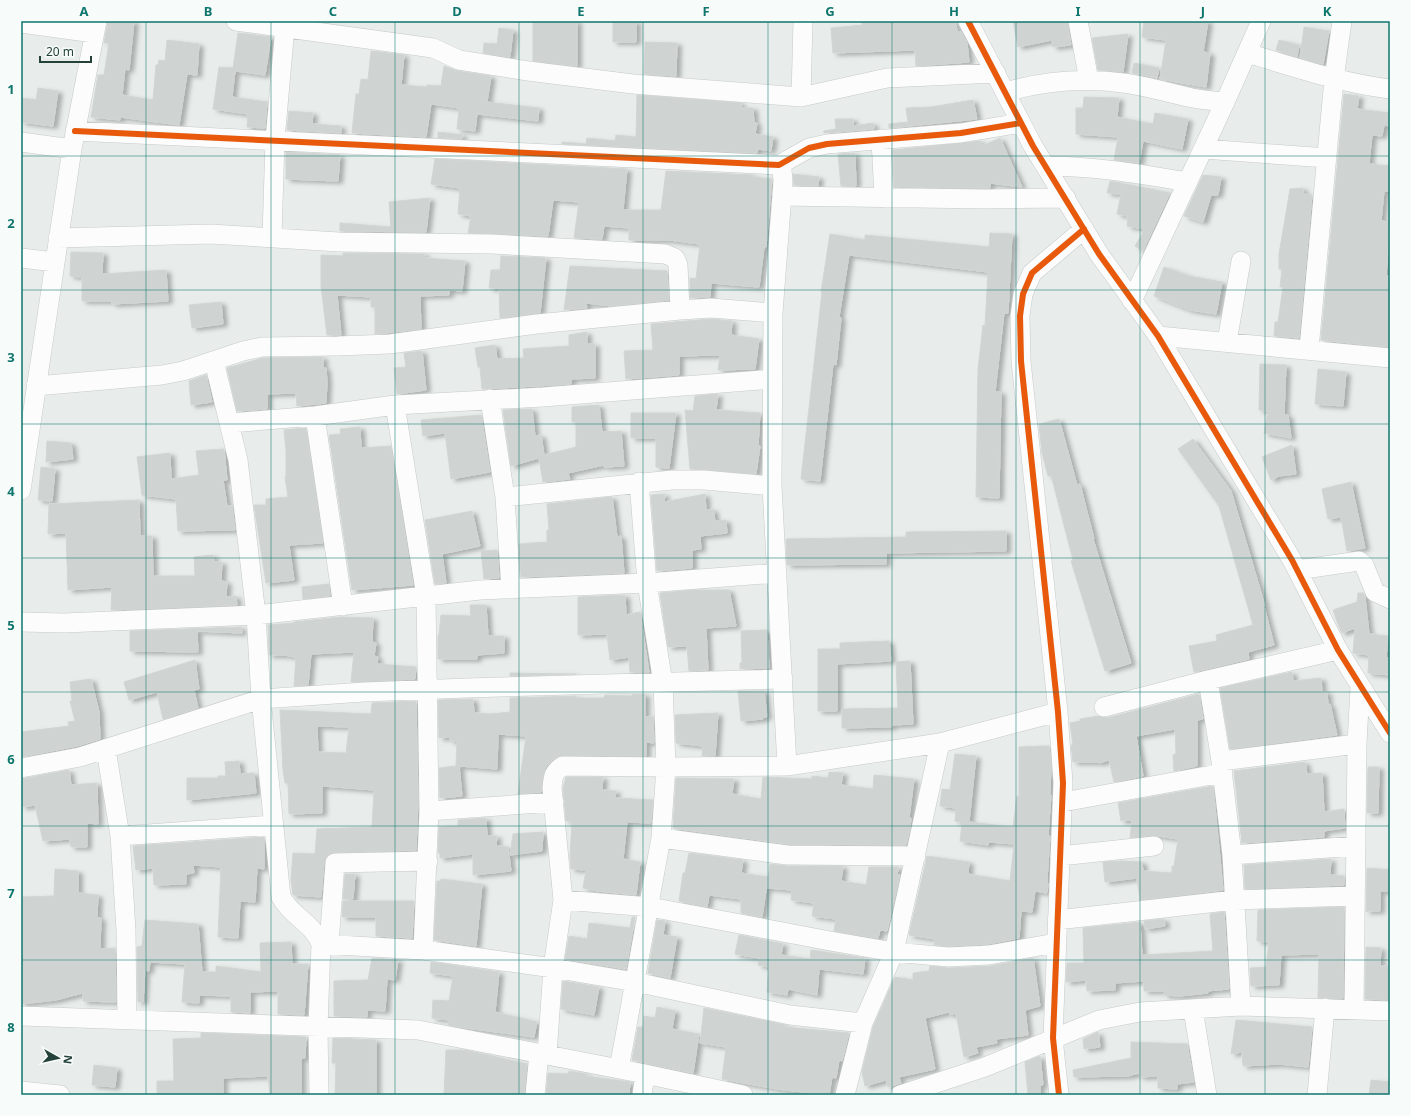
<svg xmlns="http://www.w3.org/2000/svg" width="1411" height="1116" font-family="'Noto Sans',sans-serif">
	<defs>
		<filter id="shadow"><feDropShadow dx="4.5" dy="2.5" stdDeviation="2" flood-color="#0004"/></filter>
	</defs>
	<rect width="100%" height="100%" fill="#e8edeb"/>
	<path fill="#cfd4d2" stroke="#d1d6d4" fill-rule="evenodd" filter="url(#shadow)" d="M108,21h26l-5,49 -4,-1 -3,26 31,5 3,-35h2l1,-5 6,1 2,-21 32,4 -2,31 -10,-1 -8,51 -59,-8v3l-29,-3 7,-42h6l5,-32h-5z
		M533,21h44v45l-44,-5z
		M613,21h23v21h-23z
		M862,21h92l4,11h3l6,11 2,19 -53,4 -1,-16 -82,3 -2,-25 31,-3z
		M1013,21h54l4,24 -18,2 -1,-7 -34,7z
		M1144,21h64l-5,31 7,1 -4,34 -46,-8 6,-39 -24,-3z
		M1304,27l25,4 -6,33 -23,-6z
		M499,28l14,2 -3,27 -27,-4 1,-10 13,1z
		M238,33l33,4 -6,38 -30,-4 -3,26 35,5 -2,26 -18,-1 1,-13 -35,-5 6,-42 14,1z
		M1128,34l-5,38 -25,-2 -6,-32z
		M1279,40l20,5 -2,12 -21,-7z
		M645,42l32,1 -1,33 -32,-2z
		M371,51l33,4 -3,30 26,2v-2l14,1 3,-20 13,5 34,5 -4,26 52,6 -1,13 -61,-7 -2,17 -18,-2 2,-21 -28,-4 -5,33 -74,-4 4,-39h3l2,-15 7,1z
		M1134,63l25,5 -2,10 -25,-5z
		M38,88l20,3 -5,35 -32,-4 1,-24 14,2z
		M1344,94l15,2 -2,13 33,4v13l-6,-1 -2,11 -10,-1 -3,29 21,2v25h-6l-3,30 9,1 -4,54h4v55l-2,16 -67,-7z
		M637,95l104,8v5h12l1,15h3l-2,11 18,3 -2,14 -13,-2 -1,4 -195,-9v-2l24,2 1,-6 28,3 1,-6 20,2z
		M1084,97l35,1 -2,19 36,7 2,-11 33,6 -6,30 -39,-8 -4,22 -25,-3 4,-23 -42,-3v-26h7z
		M973,100l4,19 -88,9v-4l19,-2 -2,-14 25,-1z
		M289,111l24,2 -1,11 29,2v7l-54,-3z
		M835,119h18v7l20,-3 1,6 -50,4v-2l12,-2z
		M438,132l25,3 -1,4 -24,-1z
		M1000,138l22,49 -32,-4v5l-96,-1 -1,-37 88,-9 1,5z
		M286,152l54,3 -2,26 -52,-2z
		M855,153l1,33h-15l-3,-32z
		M435,159l192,10 -4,41h38l5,-39 87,4v2l19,2 -6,68h-2l-5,40 -48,-4 -1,14 -20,1v-20l6,1 4,-35 -31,-4h-40v-12l-25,-2 -2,13 -28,-1 5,-36 -26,-2 -5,36 -80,-3 3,-17 -13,-2 2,-26 -29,-4z
		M793,174l26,3 -1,9 -24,-1z
		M1203,175l18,2 -3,18h-7l-8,27 -19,-6z
		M1110,181l60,12 -27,58 -8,-5 10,-17 -18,-3 1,-10 -11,-2 4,-20 -14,-1z
		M1303,188v6l9,1 -13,143 -25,-2 1,-14h3l5,-35h-3l2,-18h-3v-15l11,-65z
		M430,198l-4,34 -86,-1v-8l51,4 -2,-25z
		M990,233l22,1 -4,79h-4l-9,79h6l-2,106 -23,-1 2,-128 5,-44 2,1 3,-54 -139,-17 -10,62 2,1 -5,47 -3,-1 -13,117 -19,-2 21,-187h-1l9,-58 35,6v-5l124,12z
		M71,252l32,1 -1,21 64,-4 2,31 -56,3v-3h-30v-24l-12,-1z
		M343,253l82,1 -1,4 41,3 -3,30 -13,-1v5l-29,1 1,33 -46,5v-27h-4v-10l-34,-2 4,40h-14l-6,-49v-31l22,1z
		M501,256l45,2 -6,55 -40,5 -1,-30h-10l2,-18h9z
		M570,266l97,5 2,29 -57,6 -26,-3 1,5 -23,2z
		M1164,267l25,9 33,6 -6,32 -26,-4 -36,-14z
		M221,302l2,22 -31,4 -3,-23z
		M711,319l21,2 -1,14 28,4 -4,30 -37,1 2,-15 -41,1v19l-53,4 -2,-28 29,-1 -2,-26z
		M587,332v12h8v34l-24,1v5l-89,5 -2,-22h-2l-3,-19 20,-3 2,14 27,-1 -1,-9 46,-3v-11z
		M422,351l4,39 -29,4 -3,-26 12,-1 -2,-14z
		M323,357v11h3l1,14 -1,21 -29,3 -1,-13 -29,1v15l-30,2 -10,-43 36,-10z
		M1260,364l26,1 -2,50h4l3,23 -27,-5 4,-22 -9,-1z
		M1318,369l28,3 -3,34 -28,-2z
		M206,375l6,27 -21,3 -2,-24z
		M718,394l-2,16 44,3 -2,33h2l-4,28 -66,-5 -5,-59 8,1 2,-15z
		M599,405l3,27 19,-1 3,35 -20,1v-2l-36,8 2,6 -27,3 -4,-24 -28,8 -8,-56 29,-1 3,27 6,-1 3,20 32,-8v-25h-4v-15z
		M631,413h45l-7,55 -13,-1v-29h-25z
		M481,415l9,57 -39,7 -6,-46 -22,3 -2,-16z
		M1059,419l18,66 3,-1 14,55h-1l38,124 -26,8 -34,-110 2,-1 -22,-85 -3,1 -6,-23 -3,-29z
		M360,427l1,21 30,-2 22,139 -61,5 -23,-155 12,-1 -1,-5z
		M306,428l17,115 -34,2 5,35 -28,3 -12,-78h12v-6l22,-2 -3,-20h1v-27l-2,-20z
		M1193,439l38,52 34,115h-1l10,39 -26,7 1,7 -55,13 -5,-26 28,-5 -1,-6 37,-10 -34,-119 -41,-57z
		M47,441l24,2 2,16 -27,3z
		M1292,445l4,29 -17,2 -8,4 -9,-23z
		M224,449l3,31h-4l4,26h5l3,24 -57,1 -2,-32 -34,-4 -5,-38 33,-4 1,26 28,-4 -3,-24z
		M41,467l14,2 -3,32 -14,-1z
		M1351,482l14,66 -18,3 -6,-34 -13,2 -6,-30z
		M665,494l-1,8 41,-8 1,16 7,-1 2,12 11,-1 1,13 -27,3 1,13 -9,1v18l-35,3 -6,-76z
		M612,497l5,40 4,-1 3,37 -103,4 -2,-33 28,-2v-12h2l-2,-26z
		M139,500l1,36h12l1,40h42l-1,-19 19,-2 1,7h8l-1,19 6,1 -1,15 10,-1 1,9 -126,5 1,-23 -44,3 -2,-57 -18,1 1,-30z
		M472,511l8,35 -38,8 4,29 -11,1 -10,-64z
		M1006,531v20l-120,2v11l-99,1 -1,-26 120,-2v-5z
		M497,550l2,28 -15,1 -3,-28z
		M329,584l1,12 -27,3 -1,-12z
		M694,590h35l7,36 -30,2 2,42 -19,1 -2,-25 -19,1 -8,-54z
		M1358,593h5l2,4 4,37 19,2 -2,22h4v17l-22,-2 1,-18 -16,-2 2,-25 -13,5 -3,-6 -6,-17 24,-8z
		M625,595l1,20 14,-3 9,60h-19l-1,-15 -19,3 -3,-26 -29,1v-38z
		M470,605h16l2,31h16v17l-27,2v4h-39v-24h1l2,-20 30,1z
		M341,617l32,1 -1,24 4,1 -2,13 4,1 -1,7 39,3 -1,12 -64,3 3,-30 -43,2 -3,31 -14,1 2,-29 -12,-2h-15l-1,-30 26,-2v-1z
		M241,627l1,6 -45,-2 1,21 -68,-1v-20z
		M767,630l2,38 -29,1v-6h2l-1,-32z
		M889,641l2,20 -54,3v47h-19v-62h22v-6z
		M195,660l4,29 -5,1 4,18 -35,11 -6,-27 -28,8 -5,-18z
		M910,661l3,63 -21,1v2l-50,1v-19l56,-1 -2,-46z
		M1292,672l1,9 28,-3 1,14h5l1,13 2,-1 7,31 -107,14 -10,-61z
		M510,673l66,1 -66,2z
		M91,679l8,33 1,27 -23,7 -56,11v-25l48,-6 -1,-4 7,-1 -5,-20h2l-2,-19z
		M738,691h26l3,26h-4v2l-22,2z
		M632,694h13v23l8,-1 1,27 -8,-1v14l-83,-1 -9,4 -8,8 -4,12 -1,13 -23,2 8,-58 -28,-2 -1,35 -38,-3 3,30 -22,2 -1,-30 17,-2 1,-25h-7v-4l-11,1 -1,-38 35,-1 1,14 16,1 20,-2v-14l66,-2v2h28l1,-3 27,1z
		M1199,694l4,25 -6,1v46l-23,5 -1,-16 3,-1 -1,-25 -39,7 7,40 -29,6 -5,-22 -10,3 -1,-1h-25l-2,-17h2l-3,-22 10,-2v-2l19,-3 8,2z
		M416,701l2,100 -2,49 -86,3 -6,9 -3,35 -28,-2 -2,-15 2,-27 22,1 2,-25 55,-2 2,-37 -52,-4v27l-33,1 -1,-31h-3l-2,-13 -3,-60 91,4 1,-11zM317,726l32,1 -3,26 -28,-1z
		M718,713l-3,43h-13l1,-10 -27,-3 -1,-28z
		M1044,746h5l2,18 -1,31h1l-3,41h2l-3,44 1,5 -1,8 -12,-2 -3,21 -11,-1 -2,27 -31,6 -40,2 -14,-1 1,-6 -26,-4 18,-79 42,6 -1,12 42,7 4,-37 -25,-2 -1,3 -28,-4 2,-19 -7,-1 1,-13 -16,-2 2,-17 8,1 5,-36 21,2 -7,66 44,5 4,-31h2v-49z
		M239,761l1,13 14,-1 2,20 -69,7v-22h31v-2h8l-1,-14z
		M1305,762l2,12 15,-1 2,39 20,-3 1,19 -21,3v6l-82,6 -8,-72z
		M1368,767h11l-1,46h-11z
		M69,770l2,15 26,-2 1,41 -11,-1v24h-16l-1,-8 -27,2 -8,-36 -13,2 -1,-28z
		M829,772l14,1 -2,12 32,4 1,-14 40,4 -5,39h2l-1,11 -4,16 -118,-1 -115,-16 3,-50 58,1 -2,15 29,5 2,-22 49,2v-3l16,2z
		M566,777h37l-1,13 14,1 -1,7 38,2 -2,23 -24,-1 -4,37 17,3 -4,33 -38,-4 -15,-3 3,-18 -15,-1 -1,-12 2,-36h-6l-3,-33z
		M1213,786l10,104 -83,10 -3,-22 -32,4 -2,-20 18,-1 21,1 1,9 29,2v-7h2l4,-27 -25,-4 -23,3 2,-18 -11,1 -3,-18z
		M486,818l1,18h10l-1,10 12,1 3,24 -38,4v-21l-33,4v-5h-2l1,-26 19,-1v-6z
		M543,832l-1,19 -32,4 3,-21z
		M264,837v32l-7,-1 -2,34 -15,-1 -2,37 -20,-1 3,-70 -28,-2 1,8 -8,1v10l-32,1 -1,-17 -17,2 -3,-24z
		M689,853l54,7 -2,13 27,4 -6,40 -21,-4v-14l-32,-4 -2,12 -28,-6 4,-28h2z
		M1331,859l-1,16 14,1v9l-99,4 -1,-24z
		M770,864l17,2h56l-2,15 25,4 3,-18h30l-2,7 3,1 -13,56 -7,-1 -2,8 -44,-7 2,-12 -24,-3 2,-13 -23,-3 1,-10 -25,-2z
		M1367,868l23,2v21h-10v20h-12l-2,1z
		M55,869l23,2v22l20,2 -1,23h4l-1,31 15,-1 1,54 -33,-1v-8l-27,7 -35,4v-107l33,-1z
		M345,874h10l-2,25h-10z
		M441,879l41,5 -6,62 -42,-6 3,-59h4z
		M343,901h71l-2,37 -36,-2v-19h-34z
		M1344,907l-1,91h-25l1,-44 -38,1 -2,30 -28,1 -1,-18 16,-1 3,-25 -12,-1 1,-31z
		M1224,912l5,77 -22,2 1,2 -28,3 -16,-1 1,-4h-21v-10l-29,2v7l-28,1 -1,-11 -20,2 1,-19h17l-1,-35 57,-6 2,33 71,-4 -3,-37z
		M632,917h3l-9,52 -61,-10 4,-23 18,3 2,-16 41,5z
		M1164,919l1,7 -20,3 -1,-8z
		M145,920l53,4 4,48h14v-6l45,6 -1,-29 31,-1 1,22h16l-4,51 -26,-1v-23l-28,1v21l-19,-1v-16l-32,-1v8l-17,-1 3,-38 -35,-2 -1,9 -4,-1 -2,32h-5l-1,-55 5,-1z
		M657,920l8,1 -2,14 14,2 -7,41 -22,-5z
		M739,935l44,9 -2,11 29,4 1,-9 54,8 -2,16 -44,-5 -2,26 -29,-6 -1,6 -20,-3 2,-25 -11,-2 1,-7 -24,-4z
		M1366,947l15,1 -1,18h9v34l-24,-1z
		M372,958l26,2 -3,20 -8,-1 -2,32 -18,-1v7l-33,-1v-35l34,-1z
		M1033,958l7,48 -15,4 3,25 -32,4 1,4 -21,4 2,6 -14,4 -8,-44 -6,2 -1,-3 -24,6 10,51 -36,8 2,6 -13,4 -2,-7 -21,6 -3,-14 11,-45 22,-50 18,3v-7l16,-2 1,-5 19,2 41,-2z
		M431,962l68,10 -4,40 42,10 -3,15 -75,-10 -11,-2 1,-5 -17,-2 1,-18 16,1 4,-25 -23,-3z
		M563,981l36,6 -5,28 -33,-6z
		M657,1007l18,4 -3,18 27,5 -6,39 -61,-13 6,-33h5l1,-11 11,2z
		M704,1008l81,17v2l64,6 -7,28 -3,-1 -3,18 -4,-1 -3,18 -52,-6 -55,-10 4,-32 -26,-4z
		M1236,1020l76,7 -4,40 -29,-3 -36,2 -1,-14 -11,2z
		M1098,1032l2,15 -16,2 -1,-10z
		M201,1033l105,4 -1,21h-4v37h-31l-2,-19 -45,2v17h-66v-14h17l-1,-42 28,-1z
		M333,1038l43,2v55h-41l1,-32h-4z
		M1131,1042l56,2 7,38 -17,2v5l-19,-1v-12l-18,1 -1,-4 -11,3 -54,1 -1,-7 58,-12z
		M446,1050h19l62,14 -3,31h-80z
		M1040,1056l3,29h-3v10h-12l-3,-33z
		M94,1065l23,3 -2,19 -23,-2z
		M569,1071l17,3v2l44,6 -1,13h-83l2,-22 20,1z
		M1371,1080l19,2v13h-21z"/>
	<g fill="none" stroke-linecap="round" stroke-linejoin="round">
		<defs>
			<path id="minor" d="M236,21l197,27 26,12 69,11 105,13 168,13 86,-19 109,-5
				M968,21l65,125 66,108 59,82 134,224 46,90 52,83
				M1078,21l11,60
				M21,23l73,10
				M1247,53c47,14 94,30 143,36
				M1006,92c38,-11 78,-14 117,-9 24,3 46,10 69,15 11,2 22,3 33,4
				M801,97l2,-76
				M75,131l704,34 30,-17 18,-4 134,-11 60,-10
				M881,139l3,59
				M21,142l51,7
				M1203,149l124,9
				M779,165l3,5 1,11 -10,132 -1,173 15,280
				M1046,166c48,0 94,8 142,16
				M782,196l203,3 81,-1
				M272,237l3,-97 10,-113
				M58,238l153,-4 128,8 152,2 174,10 10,4 3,7 2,45
				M21,258l34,4
				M1132,301l93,-199 36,-81
				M1158,336l232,22
				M1227,342l14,-81
				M1309,349l25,-270 8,-58
				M214,361l24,99 18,155 5,84 20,198c10,19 32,26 40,47l-3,83 1,68
				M36,386l126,-11 21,-4 60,-20 19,-4 76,-1 52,-2 147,-20 143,-14 31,-2 62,5
				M490,399l15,98 6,92
				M395,405l31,191 3,215 -6,139
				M315,416l28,190
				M230,423l85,-7 80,-11 148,-8 230,-18
				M21,490l51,-341 25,-128
				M505,497l167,-17h32l68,6
				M1297,570l62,-9 5,4 11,27 15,7
				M21,622l43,1 192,-8 224,-25 167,-7 130,-10
				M1104,707l104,-27
				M106,749l14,87 6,94 1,89
				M1221,761l136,-17
				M21,768l59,-11 181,-58 103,-7 103,-4 316,-9
				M1063,802l160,-29
				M429,811l125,-9
				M120,836l153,-11
				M661,838l126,17 129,1
				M1232,855l124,-9
				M1060,856l94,-10
				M563,900l87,7 180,34 64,11 54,5 41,-2 67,-12
				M1057,920l178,-20 119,-4
				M321,944l102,6 130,18 82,14 155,33 73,8
				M329,944l6,-81 93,-2
				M1241,1006l-9,-151 -11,-94 -13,-81 130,-30
				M1193,1009l14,86
				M1354,1009l3,-265 3,-57
				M21,1016l397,14 227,44 98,21
				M547,1055l6,-87 10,-68 -11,-112c1,-11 1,-16 11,-22l103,1 121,-1 153,-23 118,-31
				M619,1069l42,-231 5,-71 -3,-84 -16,-100 -8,-101
				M21,1091l39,4
				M535,1095l4,-42
				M642,1095l3,-21
				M845,1095l18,-72 31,-71 46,-209
				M900,1095l85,-28 114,-47 41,-8 101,-6 149,5
				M1059,1095l-6,-57 10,-255 -5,-71 -37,-351 -1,-45 3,-22 9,-21 52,-44
				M1317,1095l8,-87"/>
		</defs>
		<use href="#minor" stroke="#c5cac8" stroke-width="20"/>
		<use href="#minor" stroke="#fcfcfc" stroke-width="19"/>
		<defs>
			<path id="cycleway" d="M968,21l65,125 66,108 59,82 134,224 46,90 52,83
				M75,131l704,34 30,-17 18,-4 134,-11 60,-10
				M1059,1095l-6,-57 10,-255 -5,-71 -37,-351 -1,-45 3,-22 9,-21 52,-44"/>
		</defs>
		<use href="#cycleway" stroke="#f7fbf9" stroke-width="8"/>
		<use href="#cycleway" stroke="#e8590c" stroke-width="6"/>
	</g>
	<path fill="none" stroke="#0f766e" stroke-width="1" stroke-opacity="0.55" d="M146,21v1074M271,21v1074M395,21v1074M519,21v1074M643,21v1074M768,21v1074M892,21v1074M1016,21v1074M1140,21v1074M1265,21v1074M21,156h1369M21,290h1369M21,424h1369M21,558h1369M21,692h1369M21,826h1369M21,960h1369"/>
	<rect width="1411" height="1116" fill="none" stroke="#f7fbf9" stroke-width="44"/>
	<g transform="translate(58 1058) rotate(98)" stroke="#f7fbf9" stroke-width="3" paint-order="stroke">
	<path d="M0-3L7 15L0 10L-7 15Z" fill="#24423a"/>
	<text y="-6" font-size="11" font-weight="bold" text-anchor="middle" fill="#24423a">N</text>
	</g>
	<path d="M40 56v6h51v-6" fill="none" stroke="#24423a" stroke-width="2"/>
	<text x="46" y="56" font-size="12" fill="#24423a" stroke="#f7fbf9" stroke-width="3" paint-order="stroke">20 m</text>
	<rect x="22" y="22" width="1367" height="1072" fill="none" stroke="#0f766e" stroke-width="1.5"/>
	<g font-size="13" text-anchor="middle" font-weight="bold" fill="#0f766e">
		<text x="84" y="16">A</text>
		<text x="208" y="16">B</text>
		<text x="333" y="16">C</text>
		<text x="457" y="16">D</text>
		<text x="581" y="16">E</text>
		<text x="706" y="16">F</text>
		<text x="830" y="16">G</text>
		<text x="954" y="16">H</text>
		<text x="1078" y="16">I</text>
		<text x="1203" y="16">J</text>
		<text x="1327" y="16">K</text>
		<text x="11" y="94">1</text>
		<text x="11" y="228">2</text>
		<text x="11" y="362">3</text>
		<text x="11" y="496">4</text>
		<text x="11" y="630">5</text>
		<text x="11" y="764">6</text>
		<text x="11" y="898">7</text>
		<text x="11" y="1032">8</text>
	</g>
</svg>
